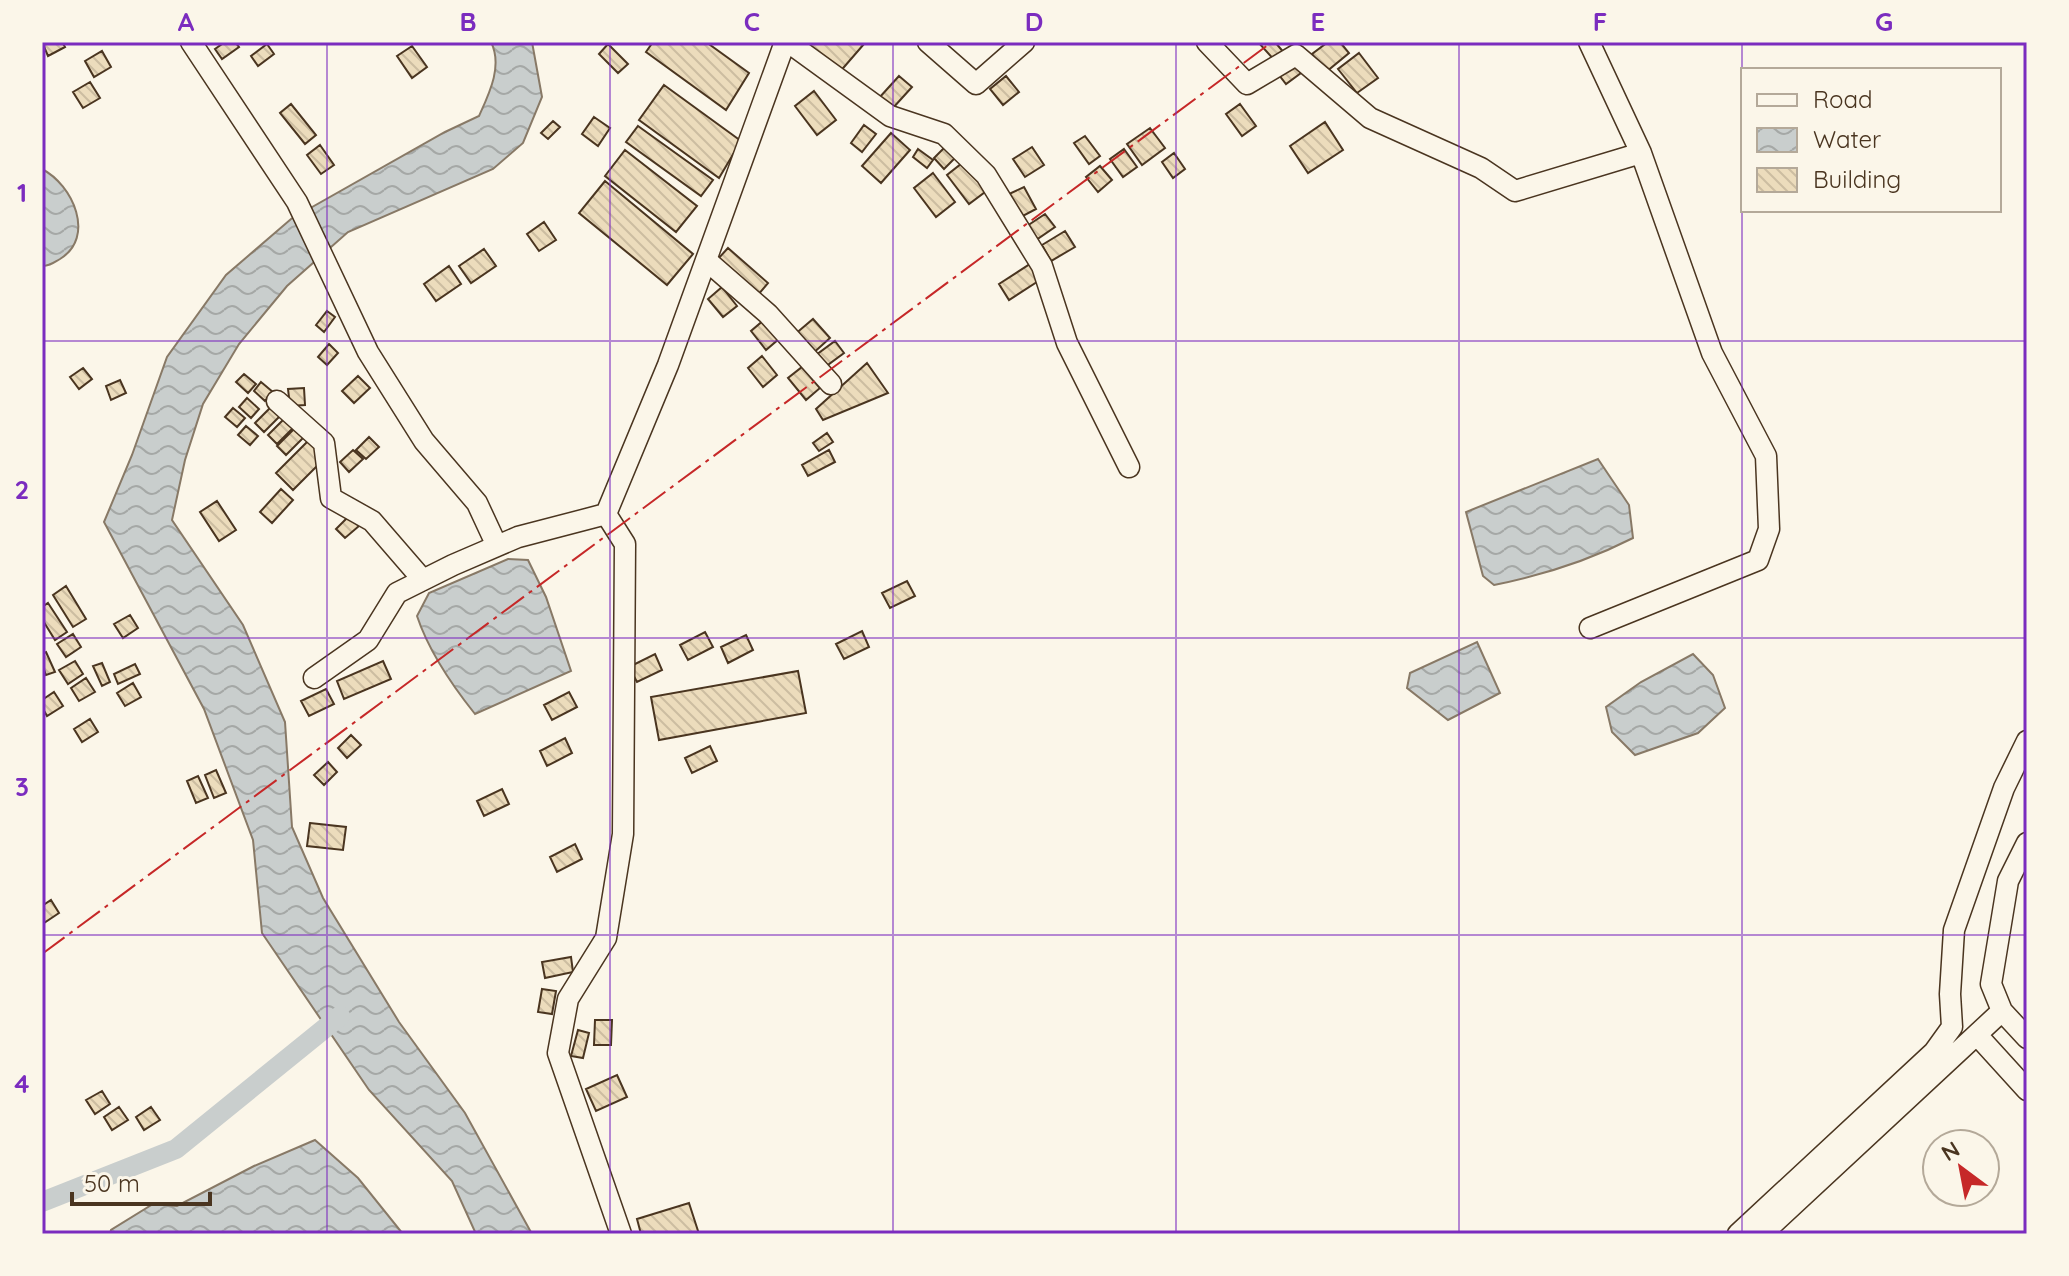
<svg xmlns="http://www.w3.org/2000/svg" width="2069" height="1276" font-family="Quicksand,sans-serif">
	<defs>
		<pattern id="water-waves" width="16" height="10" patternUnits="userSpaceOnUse" patternTransform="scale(2)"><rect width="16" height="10" fill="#c9cecd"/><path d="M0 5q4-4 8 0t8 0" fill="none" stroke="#a5a8a6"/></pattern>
		<pattern id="building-back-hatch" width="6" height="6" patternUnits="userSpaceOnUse" patternTransform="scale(2)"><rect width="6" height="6" fill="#ecdcbc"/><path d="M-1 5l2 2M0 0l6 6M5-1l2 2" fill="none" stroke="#ccbda1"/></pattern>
	</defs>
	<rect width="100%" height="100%" fill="#fbf6e9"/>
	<path fill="url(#water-waves)" stroke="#887966" stroke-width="2" d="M491,42h41l10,55 -19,46 -30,26 -145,63 -61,54 -48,58 -36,60 -18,56 -13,60 71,105 42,97 7,105 31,71 76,124 66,91 67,121h-56l-24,-53 -83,-91 -107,-157 -9,-93 -49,-131 -100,-187 28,-67 35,-98 59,-82 65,-56 154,-87 34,-16c10,-22 24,-50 12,-74z
		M42,169c31,16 54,68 18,90 -7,4 -10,7 -18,7z
		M1598,459l31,46 4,33c-45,23 -89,37 -139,47l-11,-9 -17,-64z
		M508,559l20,1 18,37 25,74 -96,43c-24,-30 -46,-62 -58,-98l12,-23z
		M1477,642l23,51 -52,27 -41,-32 3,-15z
		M1693,654l20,21 12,33 -27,25 -63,22 -23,-23 -6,-25 35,-25z
		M315,1140l43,38 45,56h-293l1,-4 42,-26 24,2 77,-40z"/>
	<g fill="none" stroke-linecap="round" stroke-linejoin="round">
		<path stroke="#c9cecd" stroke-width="20" d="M42,1202l134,-53 164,-133"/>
	</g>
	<path fill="url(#building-back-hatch)" stroke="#4a3520" stroke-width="2" d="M42,42h20l3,5 -17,9z
		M225,42h10l4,5 -17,12 -7,-10z
		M653,42h53l43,31 -23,37 -80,-58z
		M801,42h61l2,2 -26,30z
		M1258,42h17l10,12 -9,8z
		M1328,42h12l9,11 -23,19 -14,-18z
		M267,44l7,10 -16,12 -7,-10z
		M608,44l20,20 -10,9 -19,-19z
		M412,46l15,21 -15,11 -15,-22z
		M102,51l9,16 -17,10 -9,-16z
		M1359,53l19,25 -21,15 -19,-24z
		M1295,64l6,9 -15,11 -7,-9z
		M899,76l13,11 -20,22 -13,-11z
		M1006,76l13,16 -16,13 -13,-16z
		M90,82l10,16 -17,10 -10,-16z
		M664,85l77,56 -22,37 -80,-58z
		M814,91l22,29 -19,15 -22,-29z
		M291,104l25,31 -11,9 -25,-31z
		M1240,104l16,22 -14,10 -16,-22z
		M594,117l16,11 -12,18 -16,-12z
		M553,121l7,6 -12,12 -7,-6z
		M1325,122l18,28 -35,23 -18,-27z
		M864,125l12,9 -14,18 -11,-9z
		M638,126l75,54 -12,16 -75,-54z
		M1150,128l15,20 -23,17 -15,-21z
		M891,133l19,17 -29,33 -19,-17z
		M1085,136l15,20 -11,8 -15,-21z
		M320,145l14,20 -13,9 -14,-19z
		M945,147l10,11 -11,11 -10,-11z
		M1032,147l12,18 -19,12 -12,-18z
		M918,149l15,11 -6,8 -14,-11z
		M1124,149l13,18 -14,10 -13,-18z
		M625,150l72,56 -21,26 -71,-56z
		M1174,153l11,16 -12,9 -11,-16z
		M966,160l23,29 -20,15 -22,-29z
		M1100,166l12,14 -14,12 -12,-15z
		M933,173l22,29 -19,15 -22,-29z
		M605,181l88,73 -26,31 -88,-72z
		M1024,187l12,22 -15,8 -12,-23z
		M1045,214l10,13 -19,13 -9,-14z
		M544,222l12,18 -17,11 -12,-17z
		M1065,231l10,16 -24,14 -9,-16z
		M728,248l40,35 -10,12 -41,-35z
		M484,249l12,17 -25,17 -12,-17z
		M1030,264l10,16 -31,20 -10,-16z
		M449,266l12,18 -25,17 -12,-17z
		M722,287l15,19 -14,11 -15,-18z
		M327,311l8,6 -11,15 -8,-7z
		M765,319l15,19 -14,12 -15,-19z
		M813,319l17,19 -19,17 -17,-20z
		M835,341l9,12 -19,14 -9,-12z
		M329,344l9,9 -11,12 -9,-8z
		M762,356l15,19 -14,12 -15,-19z
		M867,363l21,30 -65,27 -7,-11z
		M802,367l18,21 -14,12 -18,-22z
		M83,368l9,11 -13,10 -9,-12z
		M244,374l12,10 -8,9 -12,-11z
		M358,376l12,12 -16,15 -12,-12z
		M120,380l6,13 -15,7 -5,-14z
		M261,382l12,10 -8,9 -11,-10z
		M304,388l1,17 -15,1 -2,-17z
		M247,398l12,11 -8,9 -12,-11z
		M277,401l9,9 -22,22 -9,-9z
		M233,408l12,10 -8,9 -12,-10z
		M290,413l9,9 -22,22 -9,-9z
		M299,424l9,9 -22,22 -9,-9z
		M246,426l12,10 -8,9 -12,-10z
		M827,433l6,9 -14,9 -6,-8z
		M315,434l17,17 -39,39 -17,-17z
		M369,437l10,10 -13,12 -10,-9z
		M353,450l10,9 -14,13 -9,-10z
		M829,450l6,12 -27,14 -6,-11z
		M281,489l12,11 -21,23 -12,-11z
		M217,501l19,29 -17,11 -19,-29z
		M349,516l10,10 -14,12 -9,-9z
		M907,581l8,15 -25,12 -8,-15z
		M66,586l20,33 -13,8 -20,-32z
		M48,603l19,29 -12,8 -13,-21v-12z
		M130,615l8,13 -15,10 -9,-14z
		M862,631l7,16 -25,12 -8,-15z
		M705,632l8,15 -25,13 -8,-15z
		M73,634l8,13 -15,10 -9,-13z
		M746,635l7,15 -25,13 -7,-16z
		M46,652l9,20 -9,3 -4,-11v-10z
		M655,654l7,16 -25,12 -8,-15z
		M75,661l8,13 -15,10 -9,-14z
		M383,661l8,18 -47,20 -7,-18z
		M102,663l8,19 -8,4 -9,-20z
		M135,664l5,10 -22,10 -4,-10z
		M798,671l8,42 -147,27 -8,-43z
		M86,678l9,14 -16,9 -8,-13z
		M133,683l8,14 -16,9 -8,-13z
		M326,689l8,15 -25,12 -8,-15z
		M54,692l9,14 -16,10 -5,-9v-7z
		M569,692l8,15 -25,13 -8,-15z
		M90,719l8,13 -16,10 -8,-13z
		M351,735l10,10 -14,13 -9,-10z
		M565,738l7,15 -25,13 -7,-15z
		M710,746l7,15 -25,12 -7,-15z
		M328,762l9,10 -13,13 -10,-10z
		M216,770l10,23 -12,5 -9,-23z
		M198,776l10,22 -12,5 -9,-22z
		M502,789l7,15 -25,12 -7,-15z
		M310,823l36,4 -3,23 -36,-4z
		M575,844l7,15 -25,13 -7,-15z
		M51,900l8,13 -15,10 -2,-17z
		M571,957l2,15 -28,6 -3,-16z
		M542,989l14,2 -4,23 -14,-2z
		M595,1020h17l-1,25h-17z
		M578,1030l11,3 -6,25 -12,-2z
		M617,1075l10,22 -31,14 -10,-22z
		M102,1091l8,13 -15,10 -9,-14z
		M119,1107l9,13 -16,10 -8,-13z
		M151,1107l9,13 -16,10 -8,-13z
		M689,1203l10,31h-58l-4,-15z"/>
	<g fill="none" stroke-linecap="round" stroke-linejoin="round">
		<defs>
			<path id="minor" d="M191,42l106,160 71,150 56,89 53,62 20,43
				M788,42l102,74 54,18 42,41 56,91 25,77 62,124
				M928,42l48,42 48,-42
				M1207,42l40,42 49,-29 74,63 111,50 34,23 126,-38 -52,-111
				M706,260l62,54 63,70
				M277,401l47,42 7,55 41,23 51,59
				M1590,628l168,-68 11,-31 -3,-73 -54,-103 -71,-200
				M314,678l54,-38 29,-47 56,-28 65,-28 88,-23
				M2027,843l-19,38 -17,103 11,27 25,27
				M1977,1035l50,55
				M621,1234l-63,-181 10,-54 38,-61 17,-104 2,-290 -19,-30 62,-149 117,-323
				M1738,1234l196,-182 18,-25 -2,-33 4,-64 50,-142 23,-47
				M1762,1234l240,-223"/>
		</defs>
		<use href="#minor" stroke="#4a3520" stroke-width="23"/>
		<use href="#minor" stroke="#fbf6e9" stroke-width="20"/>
		<path stroke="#c62828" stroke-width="2" stroke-dasharray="28 6 4 6" stroke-linecap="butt" d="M42,954l1230,-912"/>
	</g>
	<path fill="none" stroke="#7b2cbf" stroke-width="2" stroke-opacity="0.55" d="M327,42v1192M610,42v1192M893,42v1192M1176,42v1192M1459,42v1192M1742,42v1192M42,341h1985M42,638h1985M42,935h1985"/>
	<rect width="2069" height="1276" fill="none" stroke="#fbf6e9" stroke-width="88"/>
	<rect x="1741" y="68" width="260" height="144" fill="#fbf6e9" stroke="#b4a999" stroke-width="2"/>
	<rect x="1757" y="94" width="40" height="12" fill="#fbf6e9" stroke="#b4a999" stroke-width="2"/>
	<text x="1813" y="108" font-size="24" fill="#4a3520">Road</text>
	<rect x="1757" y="128" width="40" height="24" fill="url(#water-waves)" stroke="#b4a999" stroke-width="2"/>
	<text x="1813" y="148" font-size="24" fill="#4a3520">Water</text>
	<rect x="1757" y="168" width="40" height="24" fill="url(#building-back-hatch)" stroke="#b4a999" stroke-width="2"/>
	<text x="1813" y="188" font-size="24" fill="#4a3520">Building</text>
	<g transform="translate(1961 1168) rotate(328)"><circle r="38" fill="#fbf6e9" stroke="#b4a999" stroke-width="2"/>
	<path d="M0-6L14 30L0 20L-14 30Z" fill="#c62828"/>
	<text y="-12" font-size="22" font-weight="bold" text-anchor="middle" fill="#4a3520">N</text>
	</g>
	<path d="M72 1192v12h138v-12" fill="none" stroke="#4a3520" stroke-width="4"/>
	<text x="84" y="1192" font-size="24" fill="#4a3520" stroke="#fbf6e9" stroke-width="6" paint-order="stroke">50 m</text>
	<rect x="44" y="44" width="1981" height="1188" fill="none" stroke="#7b2cbf" stroke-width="3"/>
	<g font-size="26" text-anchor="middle" font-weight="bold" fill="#7b2cbf">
		<text x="186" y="31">A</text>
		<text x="468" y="31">B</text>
		<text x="752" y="31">C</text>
		<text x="1034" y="31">D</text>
		<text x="1318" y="31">E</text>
		<text x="1600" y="31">F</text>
		<text x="1884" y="31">G</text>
		<text x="22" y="202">1</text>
		<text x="22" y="499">2</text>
		<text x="22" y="796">3</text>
		<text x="22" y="1093">4</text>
	</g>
</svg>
